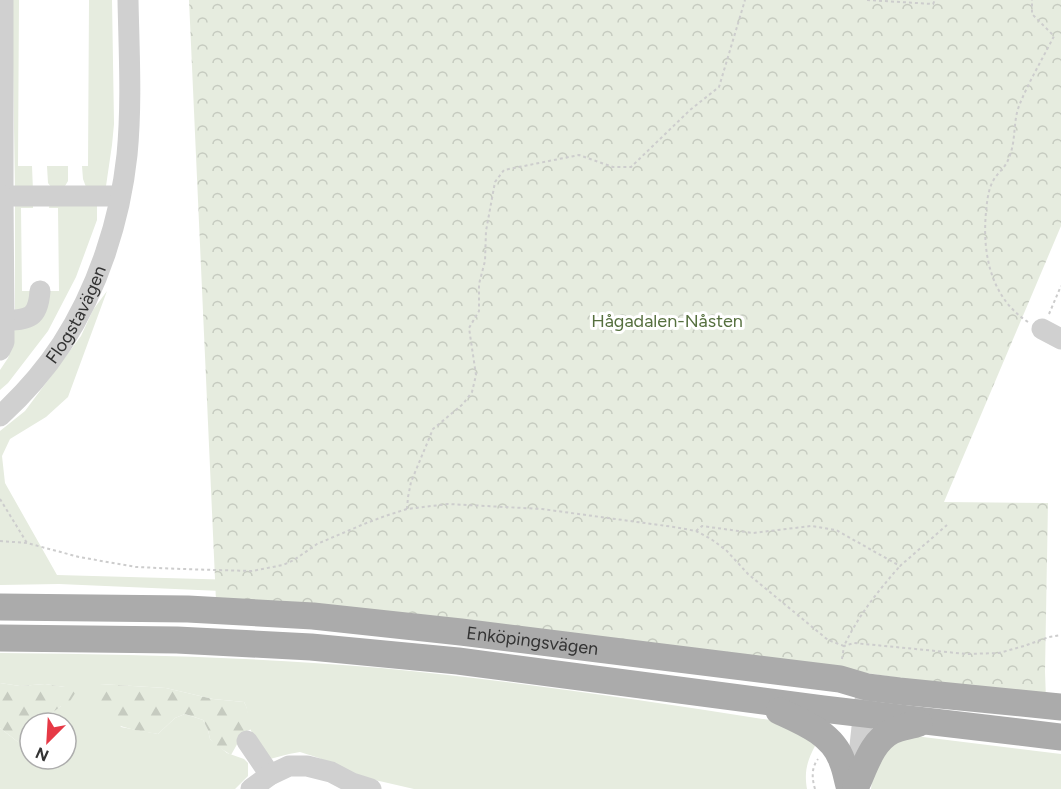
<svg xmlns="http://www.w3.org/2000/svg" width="1061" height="789" font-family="Figtree,sans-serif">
	<defs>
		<pattern id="forest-firs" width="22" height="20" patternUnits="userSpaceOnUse" patternTransform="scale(1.5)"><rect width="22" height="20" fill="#e6ecdf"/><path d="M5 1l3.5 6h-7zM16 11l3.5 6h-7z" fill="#c6cbc0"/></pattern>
		<pattern id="park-crowns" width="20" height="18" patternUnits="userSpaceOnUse" patternTransform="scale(1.5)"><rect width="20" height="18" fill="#e6ecdf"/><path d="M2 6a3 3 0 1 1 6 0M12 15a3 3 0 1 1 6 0" fill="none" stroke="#c6cbc0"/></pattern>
	</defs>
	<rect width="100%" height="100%" fill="#fff"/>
	<path fill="#e6ecdf" d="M12,0h7l-1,166h14l1,25 -18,-1z
		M89,0h23l2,124 -2,21 -6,41 -20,1 -3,-8 -1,-13h6z
		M47,166h21v15l-3,5 -14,1 -3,-4z
		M15,199h18v9h-12l1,83h13l-2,18 -18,1z
		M50,202h47v18l-21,57 -28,54 -40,52 -8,7v-20l8,-12 4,-13 3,-19 31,-35h13l-1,-83h-9z
		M107,291l-39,106 -22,20 -36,22 -8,17 3,27 52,92 256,7v13l-254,-11 -59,1v-154l25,-20 56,-75 12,-26z
		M0,653c127,1 254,4 381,15 134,13 268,33 401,54l12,3 21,21c-8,15 -11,26 -8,43h-393l-52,-12 -43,-19 -19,-6 -11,2 -19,5c-9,-12 -19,-23 -22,-38 -1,-8 0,-12 -4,-19l-31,-3 -47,-11 -66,-4 21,43 37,7 17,-16 10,-4 18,6 5,10 2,9 17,14 17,6 4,4v13l-13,13h-235v-61l18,14 12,1v16h36v-36h-23l8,-9 10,-8 4,-19 -20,-3 -25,2 -20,-3z
		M915,736l146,18v35h-190l2,-16 10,-26z"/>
	<path fill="url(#forest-firs)" d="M0,683l20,3 25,-2 20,3 8,-2 4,5 -10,16h-6l-10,8 -8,9h-13l-1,21 -11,-2 -18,-14z
		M100,684l66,4 47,11 31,3c6,10 3,17 8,27l-8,3 -13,23 -14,-9 -7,-7 -2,-9 -5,-10 -18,-6 -10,4 -17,16c-24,-4 -52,-7 -66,-30l3,-14z"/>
	<path fill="url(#park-crowns)" d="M189,0h872v226l-117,276 104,1 -3,169 1,27 -360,-52 -470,-46z"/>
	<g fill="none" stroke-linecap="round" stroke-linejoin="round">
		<path stroke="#cdcdcd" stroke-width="2" stroke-dasharray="3 3" stroke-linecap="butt" d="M867,0l66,4 2,-4
			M1049,314l12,-28
			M1028,322c-37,-24 -46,-68 -42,-110 1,-10 2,-22 7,-31 6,-11 12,-11 17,-26 6,-16 3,-33 9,-49 9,-23 24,-48 35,-70l-22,-22v-14
			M0,499l27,44
			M407,509l1,-12 3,-15 22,-53 30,-25 9,-12 4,-17 -7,-47 10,-17v-27l6,-23 1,-30 9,-49 9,-12 75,-15 34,12h18l59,-57 29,-23 26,-87
			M696,531l6,-5 51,7 58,-7 25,4 64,36 47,-41
			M0,541l27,2 52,14 57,10 46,2 70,2 31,-6 11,-5 23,-16 47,-20 21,-8 22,-7 41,-5 94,5 132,18 22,4 15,8 15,11 22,24 80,66 16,6c14,-30 34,-55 56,-80
			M842,659l2,-13 10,-3 113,11 32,-1 25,-7 25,-9 12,-2
			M815,789c-3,-10 -4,-21 3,-30"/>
		<g stroke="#d0d0d0" stroke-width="21">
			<path d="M3,0v196h117"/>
			<path d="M4,321c25,-2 34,-2 36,-30"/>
			<path d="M1042,329l19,10"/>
			<path d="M0,350l4,-8v-21l-1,-125"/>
			<path id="s1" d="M0,416c23,-21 45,-46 62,-72 36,-56 58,-123 65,-189 5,-51 2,-104 1,-155"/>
			<path d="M247,741l23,34"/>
			<path d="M857,773l8,-73"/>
			<path d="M251,789l19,-14 19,-9h18l24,6 21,11 19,6"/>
		</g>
		<g stroke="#ababab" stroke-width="27">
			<path id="s2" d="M0,607l188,2 125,7 148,16 379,47 27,8 32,4 162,16"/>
			<path d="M0,638l177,2 134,7 147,14 365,48 238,28"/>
			<path d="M779,711c24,11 54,23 63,50 4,9 5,19 8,28"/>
			<path d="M856,786c9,-19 16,-45 36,-55 8,-4 19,-5 27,-8"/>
		</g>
	</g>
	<g text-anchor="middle" stroke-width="6" stroke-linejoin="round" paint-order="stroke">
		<g font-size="18" fill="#333" stroke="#fff">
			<text dy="6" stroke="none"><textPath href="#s1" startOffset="128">Flogstavägen</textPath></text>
			<text dy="6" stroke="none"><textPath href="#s2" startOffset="534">Enköpingsvägen</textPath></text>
		</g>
		<g font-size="18" fill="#56703f" stroke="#fff">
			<text x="667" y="327">Hågadalen-Nåsten</text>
		</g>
	</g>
	<g transform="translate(48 741) rotate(204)"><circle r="28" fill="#ffffff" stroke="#adadad" stroke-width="1.5"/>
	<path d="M0-4.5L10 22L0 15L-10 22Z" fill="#e63946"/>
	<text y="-9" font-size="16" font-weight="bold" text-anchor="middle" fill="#333333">N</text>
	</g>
</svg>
